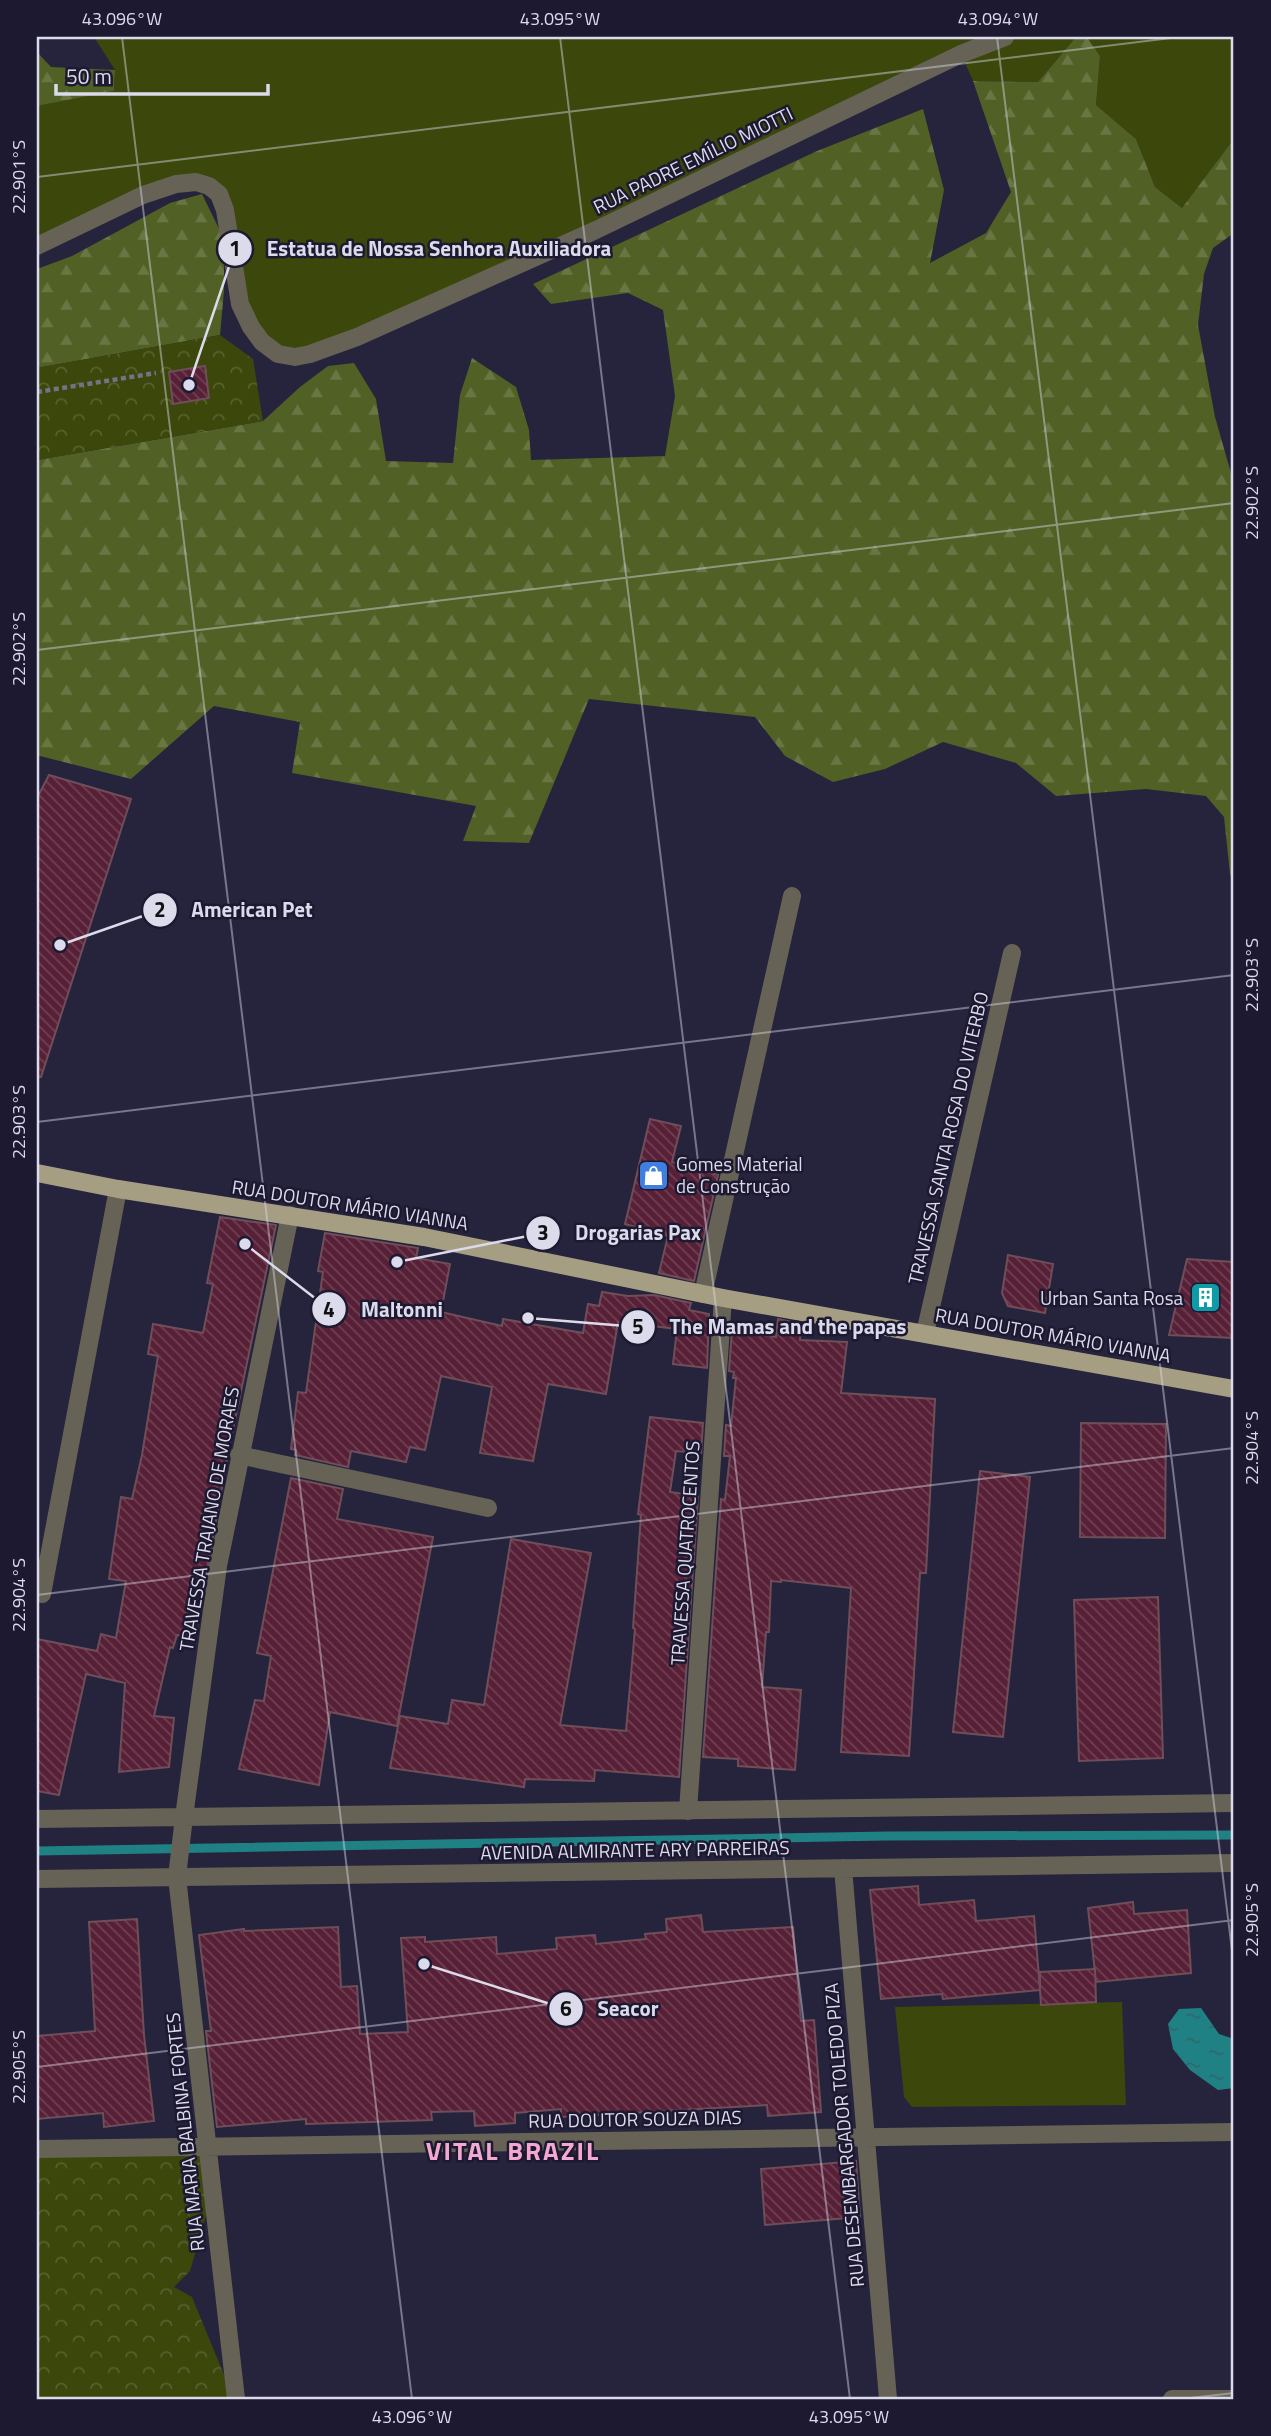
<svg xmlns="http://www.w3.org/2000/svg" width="1271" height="2436" font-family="'Titillium Web',sans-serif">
	<defs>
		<pattern id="forest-firs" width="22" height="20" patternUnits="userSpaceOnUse" patternTransform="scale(1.75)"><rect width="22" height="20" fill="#516024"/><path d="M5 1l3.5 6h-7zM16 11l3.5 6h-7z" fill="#697644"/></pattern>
		<pattern id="park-crowns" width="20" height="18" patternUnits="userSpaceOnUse" patternTransform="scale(1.75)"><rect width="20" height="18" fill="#3b470b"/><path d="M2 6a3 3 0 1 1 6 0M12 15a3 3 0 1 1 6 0" fill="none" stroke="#57612f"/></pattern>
		<pattern id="water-ripples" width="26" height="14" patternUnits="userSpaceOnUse" patternTransform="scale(1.75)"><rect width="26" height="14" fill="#208184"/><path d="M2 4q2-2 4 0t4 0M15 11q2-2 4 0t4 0" fill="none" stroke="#2e686c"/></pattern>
		<pattern id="building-back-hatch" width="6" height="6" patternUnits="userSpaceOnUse" patternTransform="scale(1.75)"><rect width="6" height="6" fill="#582036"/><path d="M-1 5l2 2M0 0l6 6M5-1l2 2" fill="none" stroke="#6f4053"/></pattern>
	</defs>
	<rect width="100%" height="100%" fill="#26233c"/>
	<path fill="#3b470b" d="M94,37h982l-38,45 -65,-1 -12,-27 -63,31 -603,272 -44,-30 -26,-117 -29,-28 -159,64v-140l77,-15 1,-21z
		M1087,37h147v105l-4,2 -48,64 -27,-21 -19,-48 -40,-34 4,-49z
		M1122,2002l4,103 -214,2 -8,-10 -9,-90z"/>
	<path fill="url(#forest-firs)" d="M1076,37h11l13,19 -4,49 40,34 19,48 27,21 48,-64 4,-2v91l-21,15 -9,26 -6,51 17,92 16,56 3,2v411l-4,-12 -6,-57 -18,-21 -60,-7 -90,7 -40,-33 -73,-21 -58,27 -52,13 -48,-26 -30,-39 -166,-18 -60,144 -66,-2 13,-35 -184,-33 8,-51 -86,-16 -83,73 -91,-23 -3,2v-298l226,-39 37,-34 28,-21 26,-3 22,36 10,62 67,2 7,-68 12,-37 44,29 13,43 2,30 134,-4 10,-60 -12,-86 -35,-17 -77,11 -18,-20 284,-133 106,-42 21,81 -14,73 56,-30 25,-41 -38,-111 65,1z
		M37,52l14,15 64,3 -1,21 -77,15z
		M202,194l22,45v52l-4,44 -183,33v-99l35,-13 98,-53z"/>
	<path fill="url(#park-crowns)" d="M220,335l33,24 10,62 -226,39v-92z
		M207,2147l6,44 -23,80 -16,16 18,10 42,102h-197v-250z"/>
	<path fill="url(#water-ripples)" d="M1201,2008l18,26 15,5v49l-16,2 -28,-20 -17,-21 -5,-25 11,-15z"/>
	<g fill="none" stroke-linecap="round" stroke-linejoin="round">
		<path stroke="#208184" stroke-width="9" d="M37,1851l849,-15 348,-1"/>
	</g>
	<path fill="url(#building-back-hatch)" stroke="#6f4e59" stroke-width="2" d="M205,366l4,32 -36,6 -4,-32z
		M49,775l82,24 -90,278 -4,-1v-278z
		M650,1119l31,7 -9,36 46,13 -24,106 -35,-8 9,-37 -43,-12z
		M220,1217l56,8 -48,228 -25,140 -7,-1 -9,45 -10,-2 -4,13 -3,-1 -16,69 20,2 -5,49 -50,5 6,-89 -39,-9 -27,121 -22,-4v-152l60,12 4,-17 15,4 10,-57 -17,-2 12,-82 11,2 10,-44 16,-99 -10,-2 5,-30 50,9 10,-49 -6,-1z
		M325,1233l93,15 -2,10 34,6 -9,48 61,14 1,-7 80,14 5,-29 11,2 3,-14 26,4 26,-1 37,8 -2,7 20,4 -2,54 -34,-4 4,-35 -59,-7 -12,72 -58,-10 -15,77 -53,-8 12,-66 -51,-11 -16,74 -15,-3 -4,15 -55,-11 -3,16 -53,-12 1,-5 -5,-1 7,-57 8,1 17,-121 -5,-1z
		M1008,1255l45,9 -8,49 -37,-7 -6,-13z
		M1187,1259l47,3v76l-65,-3z
		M778,1319l23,5 -1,16 47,2 -6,51 94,6 -9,174h-6l-11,183 -68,-4 10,-164 -70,-8v2l-10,-1 -2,51h-3l-4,55 39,3 -6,80 -57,-4v-7l-35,-2 18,-258 4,1 5,-44h-6l2,-31 5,1 5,-48h-3l1,-6 -5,-1 3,-41 44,7z
		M650,1417l53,6 -2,30 -25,-2 -6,41 28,4 -19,281 -84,-7 -1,11 -69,-2 -1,8 -134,-19 10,-52 48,8 4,-24 32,5 27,-166 80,14 -31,172 66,6 9,-102 -2,-1 8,-113 -3,-1z
		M1081,1423l85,1 -1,114 -85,-1z
		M980,1471l50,6 -27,260 -50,-5z
		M291,1478l52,11 -6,30 96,18 -36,189 -67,-14 -11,73 -80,-16 16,-69 9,1 7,-45 -14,-3z
		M1158,1597l5,161 -84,3 -5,-161z
		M918,1886l1,19 55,-5 2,21 58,-5 6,74v-18l55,-3 1,33 -55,3 -1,-15 -97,9 -1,-5 -61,5 -11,-109z
		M1133,1902l1,12 53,-4 4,63 -95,9 -8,-74z
		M701,1915l2,17 90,-5 8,94 13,-1 7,92 -53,4 -1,-11 -206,12v-8l-46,4v10l-40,3 -1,-15 -43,1 1,8 -126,4v-5l-89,8 -11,-96h5l-12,-96 45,-6v2l94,-4 3,60 16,-1 3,48 48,-2 -7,-94 24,-1v5l71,-5 1,17 60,-5 -1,-11 39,-3 1,9 50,-5 -1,-5 22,-2 -1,-13z
		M137,1919l7,116 10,86 -50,6 -1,-14 -66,6v-83l58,-5 -6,-109z
		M856,2161l4,56 -95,8 -4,-56z"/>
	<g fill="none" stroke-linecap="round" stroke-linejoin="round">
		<path stroke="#757288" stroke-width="4.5" stroke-dasharray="5 3.5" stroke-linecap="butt" d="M37,392l119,-19"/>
		<path stroke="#666255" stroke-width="18" d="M37,246l106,-51 33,-11 20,-2 13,4 10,8 6,16 15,94 11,23 11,15 16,12 17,3 15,-3 47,-17 239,-107 365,-176 44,-17
			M703,1294l89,-398
			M925,1333l87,-380
			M239,1455l249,53
			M42,1594l76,-405
			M688,1811l35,-513
			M37,1819l1197,-16
			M843,1868l45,531
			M37,1879l1197,-16
			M37,2149l1197,-17
			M236,2399l-59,-522 7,-60 34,-251 72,-351
			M1172,2399h62"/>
		<path stroke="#a69e83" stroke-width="18" d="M37,1173l81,16 306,48 299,61 511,91"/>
	</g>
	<path fill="none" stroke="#dcdbec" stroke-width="2" stroke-opacity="0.45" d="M122,37l290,2362M560,37l290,2362M997,37l237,1930M37,177l1142,-140M37,650l1197,-147M37,1122l1197,-147M37,1595l1197,-147M37,2067l1197,-147M1182,2399l52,-6"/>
	<defs>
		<symbol id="shop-square" viewBox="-11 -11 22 22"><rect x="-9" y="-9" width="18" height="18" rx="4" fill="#3f7fe0" stroke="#1c1931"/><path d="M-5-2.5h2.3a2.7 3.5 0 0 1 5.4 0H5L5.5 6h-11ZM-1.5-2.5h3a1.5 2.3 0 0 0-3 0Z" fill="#fff"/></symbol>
		<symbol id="building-square" viewBox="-11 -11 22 22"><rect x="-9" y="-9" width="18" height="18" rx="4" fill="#0f9aa8" stroke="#1c1931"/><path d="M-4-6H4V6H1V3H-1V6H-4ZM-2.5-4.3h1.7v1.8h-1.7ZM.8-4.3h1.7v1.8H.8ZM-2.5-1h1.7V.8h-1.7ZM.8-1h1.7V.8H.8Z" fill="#fff"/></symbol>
	</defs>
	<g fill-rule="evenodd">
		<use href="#shop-square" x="636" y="1158" width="35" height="35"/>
		<use href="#building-square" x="1188" y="1280" width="35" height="35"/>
	</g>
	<g text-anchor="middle" stroke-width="5" stroke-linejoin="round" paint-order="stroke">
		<g font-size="19" fill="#dcdbec" stroke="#1c1931">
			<text transform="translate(693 160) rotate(-26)" y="7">RUA PADRE EMÍLIO MIOTTI</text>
			<text transform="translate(948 1138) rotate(-77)" y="7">TRAVESSA SANTA ROSA DO VITERBO</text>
			<text transform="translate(350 1205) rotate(9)" y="7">RUA DOUTOR MÁRIO VIANNA</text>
			<text transform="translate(1053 1335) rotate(10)" y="7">RUA DOUTOR MÁRIO VIANNA</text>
			<text transform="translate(209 1519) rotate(-80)" y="7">TRAVESSA TRAJANO DE MORAES</text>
			<text transform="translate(685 1553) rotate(-86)" y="7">TRAVESSA QUATROCENTOS</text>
			<text transform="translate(635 1850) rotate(-1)" y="7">AVENIDA ALMIRANTE ARY PARREIRAS</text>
			<text transform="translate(635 2119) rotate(-1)" y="7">RUA DOUTOR SOUZA DIAS</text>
			<text transform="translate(185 2132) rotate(-96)" y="7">RUA MARIA BALBINA FORTES</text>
			<text transform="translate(844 2135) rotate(-95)" y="7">RUA DESEMBARGADOR TOLEDO PIZA</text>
		</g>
		<g font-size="19" fill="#dcdbec" stroke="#1c1931" text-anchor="start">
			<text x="676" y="1171">Gomes Material<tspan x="676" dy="22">de Construção</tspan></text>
			<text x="1183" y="1305" text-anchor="end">Urban Santa Rosa</text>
		</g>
		<g font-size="26" font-weight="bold" letter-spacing="2" fill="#f2a8d0" stroke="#1c1931">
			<text x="513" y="2160">VITAL BRAZIL</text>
		</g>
	</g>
	<path fill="none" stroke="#dcdbec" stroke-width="2.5" d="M189 385L235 249M60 945L160 910M397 1262L543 1233M245 1244L329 1309M528 1318L638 1327M424 1964L566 2009"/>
	<g fill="#dcdbec" stroke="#1c1931" stroke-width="2.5">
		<circle cx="189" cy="385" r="7"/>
		<circle cx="60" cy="945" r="7"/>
		<circle cx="397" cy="1262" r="7"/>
		<circle cx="245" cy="1244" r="7"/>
		<circle cx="528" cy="1318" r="7"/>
		<circle cx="424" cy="1964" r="7"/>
		<circle cx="235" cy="249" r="18"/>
		<circle cx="160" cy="910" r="18"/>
		<circle cx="543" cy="1233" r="18"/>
		<circle cx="329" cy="1309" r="18"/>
		<circle cx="638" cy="1327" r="18"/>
		<circle cx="566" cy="2009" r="18"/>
	</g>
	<g font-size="21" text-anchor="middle" font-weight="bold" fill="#111">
		<text x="235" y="256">1</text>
		<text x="160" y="917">2</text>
		<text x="543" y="1240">3</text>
		<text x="329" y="1317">4</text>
		<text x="638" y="1334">5</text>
		<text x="566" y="2016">6</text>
	</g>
	<g font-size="21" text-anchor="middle" font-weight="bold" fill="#dcdbec" stroke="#1c1931" stroke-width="5" stroke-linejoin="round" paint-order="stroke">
		<text x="439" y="256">Estatua de Nossa Senhora Auxiliadora</text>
		<text x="252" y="917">American Pet</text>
		<text x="638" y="1240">Drogarias Pax</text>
		<text x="402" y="1317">Maltonni</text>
		<text x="788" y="1334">The Mamas and the papas</text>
		<text x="628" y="2016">Seacor</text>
	</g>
	<rect width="1271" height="2436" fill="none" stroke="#1c1931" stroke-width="77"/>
	<path d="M56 84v10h212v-10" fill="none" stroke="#dcdbec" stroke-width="3.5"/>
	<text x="66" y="84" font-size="21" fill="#dcdbec" stroke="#1c1931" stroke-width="5" paint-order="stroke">50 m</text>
	<rect x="38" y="38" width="1194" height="2360" fill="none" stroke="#dcdbec" stroke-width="2.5"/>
	<g font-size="18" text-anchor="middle" fill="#dcdbec">
		<text x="122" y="25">43.096°W</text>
		<text x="560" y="25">43.095°W</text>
		<text x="998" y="25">43.094°W</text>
		<text transform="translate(19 177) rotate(-90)" y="6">22.901°S</text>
		<text transform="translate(1252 503) rotate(-90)" y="6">22.902°S</text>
		<text transform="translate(19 649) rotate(-90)" y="6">22.902°S</text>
		<text transform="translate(1252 975) rotate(-90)" y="6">22.903°S</text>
		<text transform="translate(19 1122) rotate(-90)" y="6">22.903°S</text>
		<text transform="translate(1252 1448) rotate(-90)" y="6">22.904°S</text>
		<text transform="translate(19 1595) rotate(-90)" y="6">22.904°S</text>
		<text transform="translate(1252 1920) rotate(-90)" y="6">22.905°S</text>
		<text transform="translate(19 2067) rotate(-90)" y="6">22.905°S</text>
		<text x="412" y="2423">43.096°W</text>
		<text x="849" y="2423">43.095°W</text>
	</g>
</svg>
